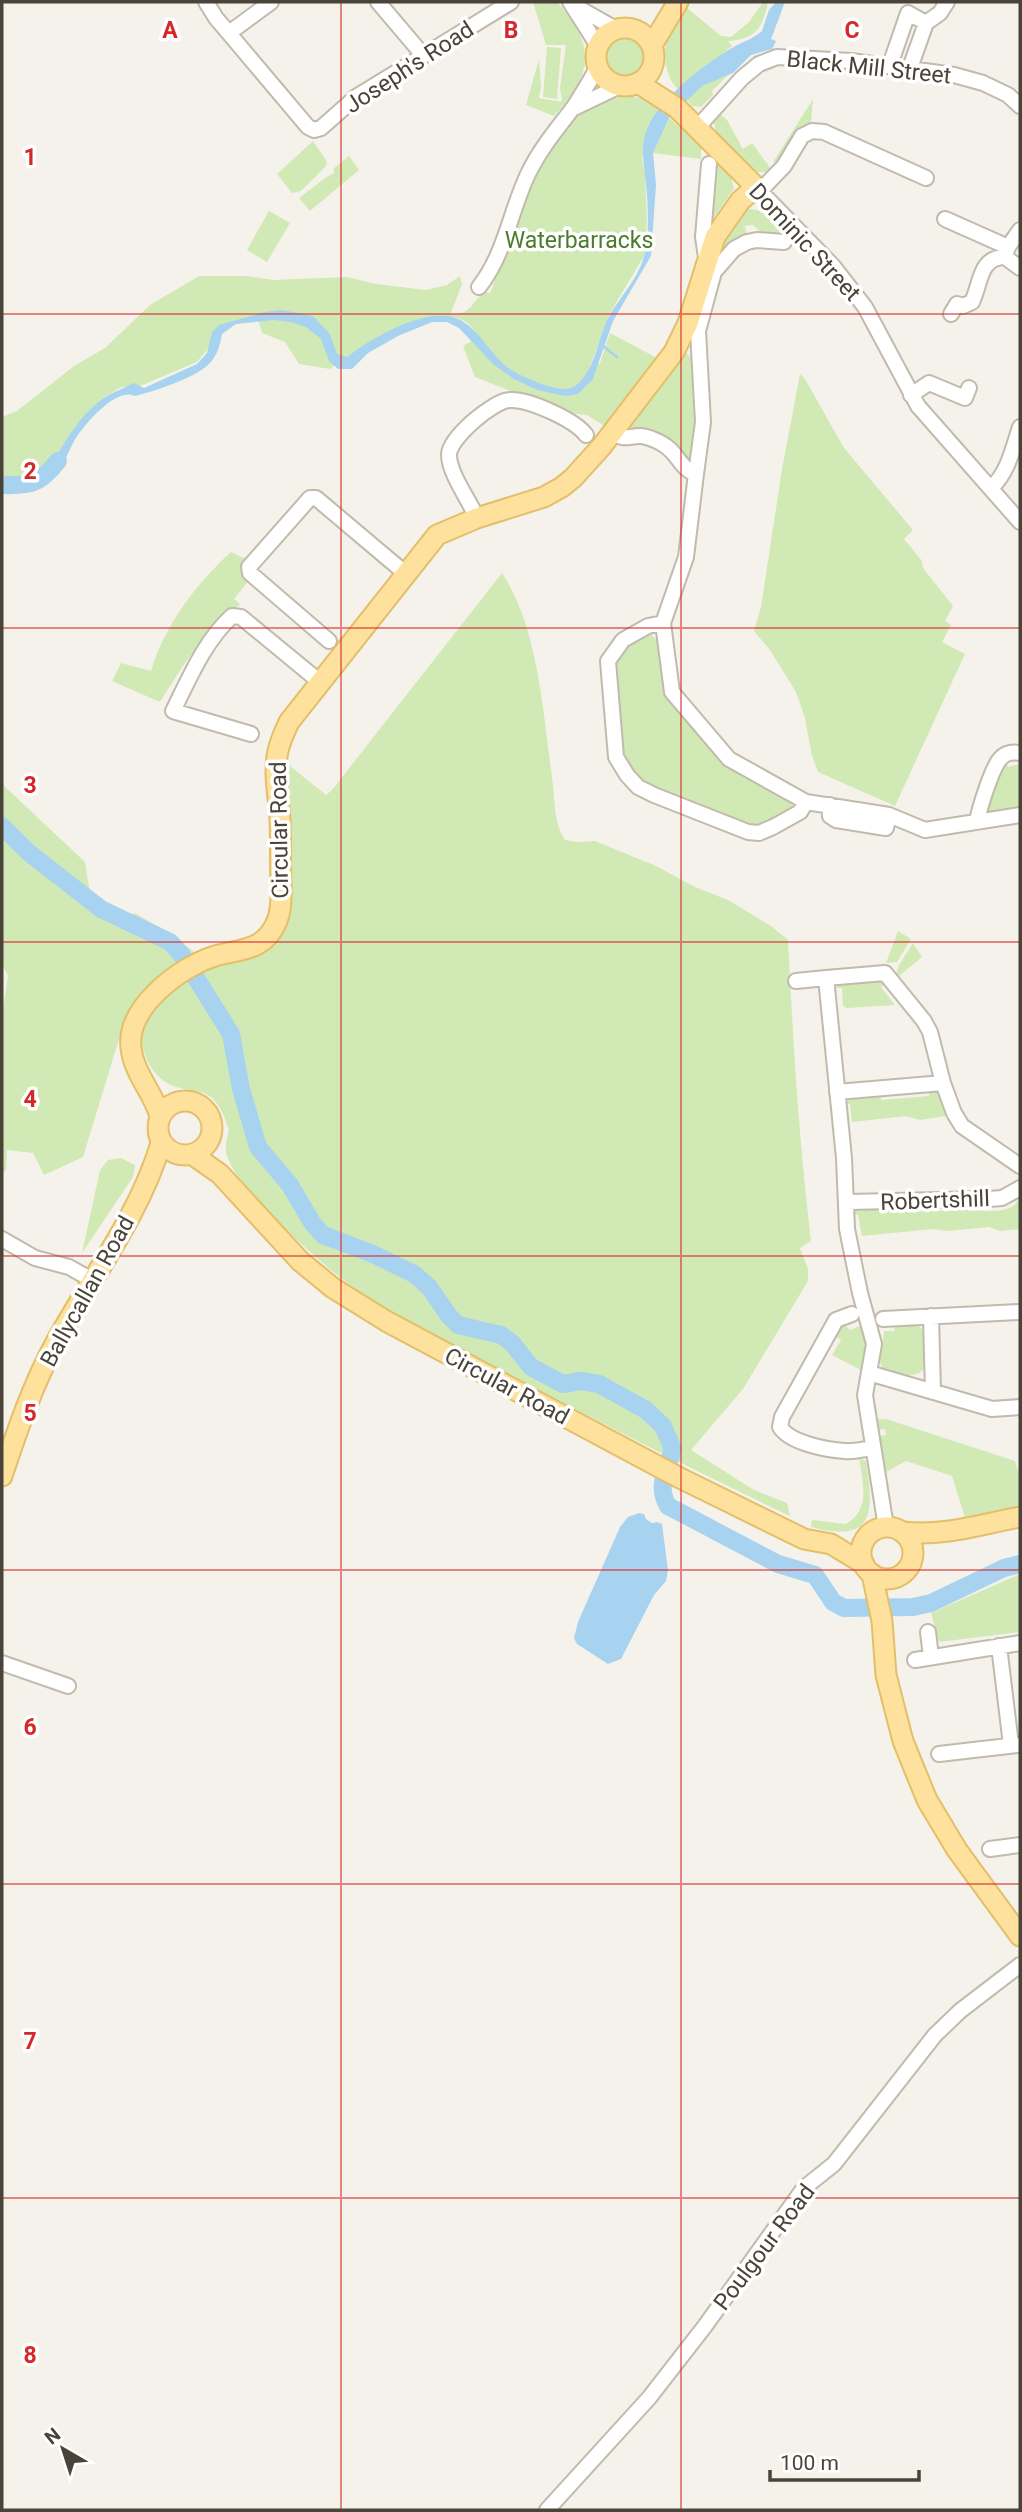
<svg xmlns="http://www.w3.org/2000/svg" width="1022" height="2512" font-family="Roboto,sans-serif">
	<rect width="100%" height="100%" fill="#f5f2eb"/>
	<path fill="#d1e9b4" d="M533,2h24c40,44 36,72 -3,114l-28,-11 13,-46 2,28 -2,11 22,4 1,-3 -2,-11 6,-43h-20z
		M763,2h5c-5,25 -12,38 -40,39l4,5 -54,43c-13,-11 -16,-37 -10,-53 3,-10 13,-19 19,-28l34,28 10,1 18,-15z
		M602 54a22 22 0 1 1 44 0a22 22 0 1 1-44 0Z
		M547,47l14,1 -4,51 -14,-2z
		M712,70l21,3h-3l-18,18 1,4 -12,12 -9,-1 -5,-7z
		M627,96l21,3 12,10 -7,8 -11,42 3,16 2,44 -3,37 -34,57 -23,61 13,-11 10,-30 49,26 -51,66h-5l-16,-10 -25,-3 -18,-5 -31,-15 -38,-15 -12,-31 16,-9c-4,-5 -9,-13 -15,-16 -38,-20 -103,26 -134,48l-31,-5 -14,-22 -23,-9 -5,-17 -36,9 -10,20 -14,17 -57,24 -19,1 -19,12 -26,33 -17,29 -23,20 -34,9v-73l15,-6 57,-45 31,-18 45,-43 49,-29h48l26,4 74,-3 29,7 50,6 21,-5 13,-9 2,8 -11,29c17,5 22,-12 34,-22l5,3 32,-92 25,-47 20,-32 36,-23z
		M813,99l-2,23 -30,39 -8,1z
		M720,114l7,6 16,29 9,-6 19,26 -5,3h-9l-41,-38 -2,-13z
		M669,118l32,28v13l-48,-6z
		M313,141l13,19 1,5 -26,26 -9,2 -15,-19z
		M349,156l10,14 -49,41 -11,-13 26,-20 9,-5v-5z
		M718,164l13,13 3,11 -21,31z
		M746,209c19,-1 29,12 40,25l1,5 -23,-4 -11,-10 -8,1 2,10 -25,23 -5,-6c5,-14 16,-37 29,-44z
		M269,211l21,12 -23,39 -20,-12z
		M686,352l8,10 5,59 -5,46 -63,-33 -6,-6 54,-71z
		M800,374l5,5 39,69 69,82 -9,9 18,22 1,7 30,38 -8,15 6,4 -9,17 23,12 -70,152 -77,-34 -6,-16 -7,-38 -9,-26 -26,-42 -16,-19 7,-24 21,-138z
		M231,552l17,8 2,19 -16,20 6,5 -13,13 -4,-4c-24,28 -44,58 -63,89l-48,-21 9,-18 30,8c13,-45 45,-87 80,-119z
		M502,573c36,53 41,140 50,204 3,20 1,45 13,63l13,2 17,-1 61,25 39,21 33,13 43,26 17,14c5,101 11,201 23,301l-11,7 8,21v12l-65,108 -52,61 63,40 33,13 3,13c-91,-43 -180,-89 -269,-135 -58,-30 -119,-57 -171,-96 -32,-24 -111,-93 -123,-129 -3,-9 0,-17 2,-26 -4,-10 -7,-22 -15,-30 -8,-9 -18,-8 -30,-11 -33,-6 -44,-36 -44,-66l38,-42 103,-52 -1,-171 46,37 6,-5z
		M650,633l10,11 5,47 60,72 65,36 4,6v8l-32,15 -17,-1 -88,-39 -4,3 -17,-12 -17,-30 -5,-90 12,-17z
		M1017,756h3v52l-35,6 20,-55 3,8 11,-3z
		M2,784l83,78 4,25 9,27 26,6 11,-7 39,23 26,21 -45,27 -28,29 -44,144 -39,18 -11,-22 -26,-3 -1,20 -4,4v-159l6,-39 -6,-13z
		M898,931l13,8 -14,23 -11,1z
		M913,943l9,14 -24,20 -2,-2 3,-10z
		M880,977l7,6 -6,4 14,18 -48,3 -4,-2 -1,-18h-7v-5z
		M929,1089h7l11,27 -27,4 -14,-4 -54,6 -2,-18h-4l2,-6 32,-6 1,8 48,-4z
		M121,1158l14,7 -2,12 -51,76 18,-83 8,-10z
		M1020,1195v34l-20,2 -11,-4 -42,4 -14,-2 -71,7 -4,-21 -5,-2 7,-4v-3l41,-2 1,8 53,-2v-6l12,-1 1,8c16,-1 41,4 50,-10l-1,-5z
		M914,1322l8,7 1,4c0,10 4,28 0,36 -6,11 -31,4 -40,0 -8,-13 1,-25 1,-38h10l1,-7z
		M843,1323l7,7 12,-5 4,15 -5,30 -29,-15 9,-15 -9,-6z
		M877,1419h9l129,42 5,18v27l-55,12 -13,-42 -46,-15 -20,11 -6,-36 6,-1 -1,-6 -6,1z
		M859,1458l7,3c8,52 9,83 -55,66l1,-7 33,4c26,-13 18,-41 14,-66z
		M1020,1574v58l-81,10 -8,-29z"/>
	<path fill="#a8d3f0" d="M776,2h9l-14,37 5,2 -4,8 -21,6 -18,18 -31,13 -33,32 -16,35 3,32 -5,71 -38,65 -20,58 -15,15 -13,2 -28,-6 -23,-11 -20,-14 -35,-37 -12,-6h-15l-34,14 -30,17 -16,16h-14l-9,-8 -8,-22 -15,-12 -15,-5 -17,-2 -38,4 -14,10c-2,11 -5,23 -14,31 -14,13 -53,26 -73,31 -19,-10 -52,30 -61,45 -4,7 -6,14 -10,20 -5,7 -13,13 -19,20l-3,-4c18,-24 30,-52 53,-72 10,-10 27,-16 39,-22l10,5 53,-24 10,-11 5,-21 7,-7 46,-13 17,-2 31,6 17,18 7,20 10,3c23,-18 72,-46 101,-41 27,4 39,35 59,51 13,9 55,29 68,19 18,-13 22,-41 30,-61 10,-24 33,-44 39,-69 6,-21 4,-58 1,-80 -2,-19 -5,-33 4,-51 12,-27 56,-61 81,-76 10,-6 23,-10 32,-18l7,-21z
		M639,1513l5,1 2,5 6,4 5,-1 5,2 6,46 -2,11 -12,14 -33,64 -13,5 -31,-20 -3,-6 4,-16 42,-95 8,-10z"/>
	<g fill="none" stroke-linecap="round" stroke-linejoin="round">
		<path stroke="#a8d3f0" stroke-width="2.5" d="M603,346l14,11"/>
		<path stroke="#a8d3f0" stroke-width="18" d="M2,485c29,1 38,-1 56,-24
			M2,826l26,26 73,57 69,33 11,12 50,80 10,55 17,58 32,38 23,39 10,11 50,19 41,20 15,13 20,29 9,9 43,10 11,8 19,24 32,17 18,-3 18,3 47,26 17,16 10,23c-6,21 -17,37 -5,57l110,58 37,11 18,27 11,6 69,-1 18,-4 73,-35 16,-4"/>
		<defs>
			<path id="minor" d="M206,2l10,16 92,109 6,3 7,-2 35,-31 155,-95
				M378,2l45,53
				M570,2l28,44
				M575,6l41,23
				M926,23l14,-10 7,-11
				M229,33l42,-31
				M890,65l18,-52 18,10 -16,45
				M572,109l48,-23
				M697,128l45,-50 17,-14 18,-7 74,4 103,14 29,8 25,12 12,11
				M756,187l77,79 32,41 53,99 102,116
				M760,191l24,-25 18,-30 10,-5 12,1 102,46
				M945,219l63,28
				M1020,230l-12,17 -3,10 15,11
				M706,257l-3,-20 6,-73
				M479,287c26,-33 31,-75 49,-113 12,-25 28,-44 45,-66 9,-13 17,-28 25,-41
				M951,314l6,-10 6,2 9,-4c9,-18 7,-45 33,-45
				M911,395l18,-12 36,15 4,-10
				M613,432c11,9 15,4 27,4 7,0 21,6 27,11 11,8 15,23 29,27l-10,83 -23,66
				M696,474l7,-52 -5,-91 16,-59 20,-23 13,-7 10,-2 27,2
				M991,488c17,-15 22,-40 29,-61
				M477,518c-8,-18 -28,-45 -28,-63 0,-17 45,-55 61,-55 19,-1 65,20 76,35
				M329,641l-79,-68 -1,-6 61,-69h6l89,75
				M251,734l-78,-23c17,-34 31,-69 59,-95l9,1 79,65
				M806,802l-77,-43 -57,-67 -9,-69 -15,3 -25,14 -15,21 8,96 11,18 11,12 16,8 94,37 11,1 14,-6 27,-15 6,-10 83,13 36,15 95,-15
				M830,805v11l6,4 50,8 3,-13
				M977,822c2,-13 15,-54 23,-63 6,-7 13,-7 20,-6
				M796,981l30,-3
				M837,1092l106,-9
				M847,1202l142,-3 13,-1 18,-10
				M2,1239l33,19 34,9 23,13
				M852,1314l-16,6 -54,97 -2,10c10,16 47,23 65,24 9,1 19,-2 28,-3
				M931,1316l2,76
				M883,1319l137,-7
				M869,1373l123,36 28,-2
				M886,1527l-21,-132 9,-51 -14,-51 -13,-64 -3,-71 -18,-180 59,-5 39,48 6,11 13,51 11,30 8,13 58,40
				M928,1632l3,25
				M999,1646l12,99
				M915,1660l105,-17
				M2,1663l66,23
				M939,1754l78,-9
				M990,1849l30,-4
				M547,2510l102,-112 56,-72 99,-138 30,-24 101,-129 25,-24 60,-46"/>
			<path id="major" d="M596 57a29 29 0 1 1 58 0a29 29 0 1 1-58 0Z
				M652,45l26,-43
				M158 1128a27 27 0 1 1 54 0a27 27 0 1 1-54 0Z
				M160,1116c-7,-24 -26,-42 -29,-68 -5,-41 49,-81 84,-92 26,-7 50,-5 62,-35 5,-12 4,-24 4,-37 -1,-21 0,-42 -1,-64 -1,-21 -7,-47 -2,-69 2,-10 7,-20 11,-29l148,-187 40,-17 67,-21 18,-10 11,-9 29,-32 72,-94 14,-29 27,-86 25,-36 16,-14 -79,-79 -39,-25
				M193,1155l27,19 80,87 33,27 53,33 292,156 126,62 27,5 33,20
				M2,1476c15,-45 31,-92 54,-134 36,-65 84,-128 105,-199
				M861 1553a26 26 0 1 1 52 0a26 26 0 1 1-52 0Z
				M903,1532c39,5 79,-8 117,-15
				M872,1574l10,47 4,54 17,66 24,59 30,50 63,86"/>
		</defs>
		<use href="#minor" stroke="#c1baad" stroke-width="18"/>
		<use href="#major" stroke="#e4bf6a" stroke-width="23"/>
		<use href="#minor" stroke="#fff" stroke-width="14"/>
		<use href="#major" stroke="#fde19c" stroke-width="19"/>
	</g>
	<path fill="none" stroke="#d62828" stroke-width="2" stroke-opacity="0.55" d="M341,2v2508M681,2v2508M2,314h1018M2,628h1018M2,942h1018M2,1256h1018M2,1570h1018M2,1884h1018M2,2198h1018"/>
	<g text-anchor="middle" stroke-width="7" stroke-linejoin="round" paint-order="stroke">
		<g font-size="23" fill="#494338" stroke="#fff">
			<text transform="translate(409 67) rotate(-33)" y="8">Joseph's Road</text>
			<text transform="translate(869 67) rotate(6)" y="8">Black Mill Street</text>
			<text transform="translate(805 242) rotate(47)" y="8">Dominic Street</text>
			<text transform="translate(279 830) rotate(-91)" y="8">Circular Road</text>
			<text transform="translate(935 1200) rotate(-2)" y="8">Robertshill</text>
			<text transform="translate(87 1291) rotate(-61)" y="8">Ballycallan Road</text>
			<text transform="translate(507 1386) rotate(28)" y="8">Circular Road</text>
			<text transform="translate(764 2247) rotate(-53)" y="8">Poulgour Road</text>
		</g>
		<g font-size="23" fill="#4a7c2b" stroke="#fff">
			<text x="579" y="248">Waterbarracks</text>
		</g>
	</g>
	<g font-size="23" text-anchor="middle" font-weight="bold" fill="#d62828" stroke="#fff" stroke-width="7" stroke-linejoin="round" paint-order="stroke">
		<text x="170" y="38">A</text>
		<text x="511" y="38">B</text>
		<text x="852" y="38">C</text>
		<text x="30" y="165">1</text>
		<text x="30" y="479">2</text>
		<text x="30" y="793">3</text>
		<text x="30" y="1107">4</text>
		<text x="30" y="1421">5</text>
		<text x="30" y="1735">6</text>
		<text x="30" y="2049">7</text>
		<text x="30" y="2363">8</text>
	</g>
	<rect width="1022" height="2512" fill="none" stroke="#494338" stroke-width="7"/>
	<g transform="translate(63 2449) rotate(321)" stroke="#ffffff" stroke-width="5" paint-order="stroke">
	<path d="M0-5L12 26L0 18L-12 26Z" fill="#494338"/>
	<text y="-10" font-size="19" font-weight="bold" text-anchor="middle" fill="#494338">N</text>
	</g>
	<path d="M770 2470v10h149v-10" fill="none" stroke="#494338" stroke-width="3.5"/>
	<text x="780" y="2470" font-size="21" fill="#494338" stroke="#ffffff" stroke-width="5" paint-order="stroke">100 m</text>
</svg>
